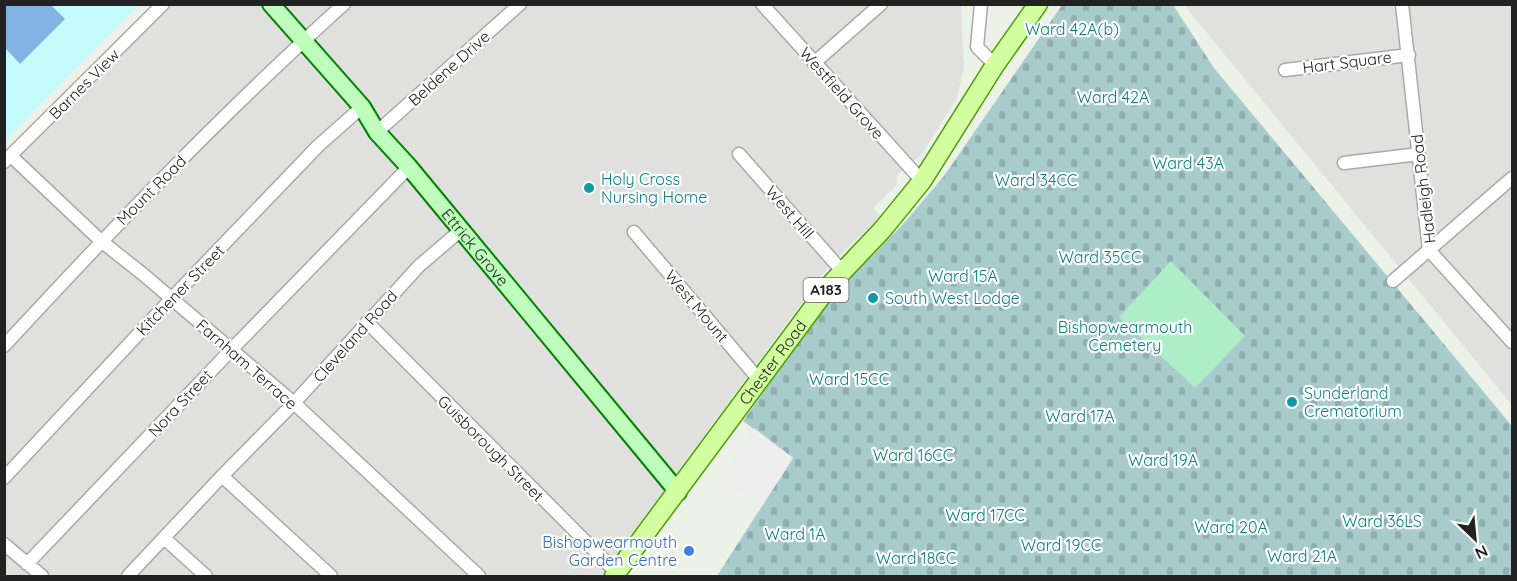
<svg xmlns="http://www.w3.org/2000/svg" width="1517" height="581" font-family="Quicksand,sans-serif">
	<defs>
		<pattern id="cemetery-stones" width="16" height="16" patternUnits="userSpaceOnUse" patternTransform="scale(1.5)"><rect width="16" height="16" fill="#a8cbcc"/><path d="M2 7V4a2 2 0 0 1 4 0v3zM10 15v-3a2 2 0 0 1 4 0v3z" fill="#90aeaf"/></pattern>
	</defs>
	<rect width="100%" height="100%" fill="#edf2e8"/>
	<path fill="#e0e0df" d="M170,5h791l3,62 -7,31 -35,56 -25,21 -1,11 -23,22 8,8 -53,51 -227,309h-596l-1,-407z
		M1184,5h328v400z"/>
	<path fill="url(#cemetery-stones)" d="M1062,5h111l41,63 298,358v150h-795l76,-118 -50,-37 86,-121 77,-79 38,-45z"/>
	<path fill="#c5fcfb" d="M5,5h134l-134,136z"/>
	<path fill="#adeec7" d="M1171,261l74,75 -50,52 -76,-71z"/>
	<path fill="#83b3e4" d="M4,5h47l14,14 -45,45 -15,-16z"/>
	<path fill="#eee" d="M754,428l39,30 -31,48 -41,-27z"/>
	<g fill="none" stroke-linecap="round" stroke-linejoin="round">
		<defs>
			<path id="street" d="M762,4l160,177
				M981,4l-4,43 18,18
				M1402,4l27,246 83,92
				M814,63l67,-59
				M1285,70l124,-15
				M377,132l143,-128
				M739,154l103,117
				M11,156l90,85 43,34 150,128 185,173
				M4,162l159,-158
				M1344,163l75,-9
				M634,232l126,149
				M1393,281l119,-103
				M367,322l250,251
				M4,346c109,-118 220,-234 340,-342
				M222,476l109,100
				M4,478l167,-179 147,-153 44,-39
				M164,538l42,38
				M4,544l38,32
				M27,564l204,-214 178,-183
				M128,576l94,-100 72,-73 125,-137 42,-36"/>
			<g id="secondary">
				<path id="s1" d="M271,4l91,103 15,25 32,35 269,325"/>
			</g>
			<g id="primary">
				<path id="s2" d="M614,576l215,-290 54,-57 39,-48 73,-116 43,-61"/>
			</g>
		</defs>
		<use href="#street" stroke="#a9a9a9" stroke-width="15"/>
		<use href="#secondary" stroke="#008100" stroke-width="20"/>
		<use href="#primary" stroke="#469f00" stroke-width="21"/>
		<use href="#street" stroke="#fff" stroke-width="12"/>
		<use href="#secondary" stroke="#bffdbc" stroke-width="16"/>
		<use href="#primary" stroke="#d4ffa0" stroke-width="18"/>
	</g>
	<g fill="#0f9aa8" stroke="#fff" stroke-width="2">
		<circle cx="589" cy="188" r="6"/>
		<circle cx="873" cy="298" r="6"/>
		<circle cx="1292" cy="402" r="6"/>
	</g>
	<circle fill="#3f7fe0" stroke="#fff" stroke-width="2" cx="689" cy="551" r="6"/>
	<g text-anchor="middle" stroke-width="4.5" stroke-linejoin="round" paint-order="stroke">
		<rect fill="#fff" stroke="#646464" stroke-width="1.5" x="803.5" y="278" width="45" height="24" rx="4.5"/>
		<g font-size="15" font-weight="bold" fill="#222">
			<text x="826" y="295">A183</text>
		</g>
		<g font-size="16" fill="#088380" stroke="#fff">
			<text x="1072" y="35">Ward 42A(b)</text>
			<text x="1113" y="103">Ward 42A</text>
			<text x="1188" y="169">Ward 43A</text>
			<text x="1036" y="186">Ward 34CC</text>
			<text x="1100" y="263">Ward 35CC</text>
			<text x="963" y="282">Ward 15A</text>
			<text x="1125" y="333">Bishopwearmouth<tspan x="1125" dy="18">Cemetery</tspan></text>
			<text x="849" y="385">Ward 15CC</text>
			<text x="1080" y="422">Ward 17A</text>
			<text x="913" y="461">Ward 16CC</text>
			<text x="1163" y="466">Ward 19A</text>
			<text x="985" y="521">Ward 17CC</text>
			<text x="1382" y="527">Ward 36LS</text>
			<text x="1231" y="533">Ward 20A</text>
			<text x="795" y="540">Ward 1A</text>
			<text x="1061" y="551">Ward 19CC</text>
			<text x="1302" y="562">Ward 21A</text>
			<text x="916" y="564">Ward 18CC</text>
		</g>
		<g font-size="16" fill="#222" stroke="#fff">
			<text transform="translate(1347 62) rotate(-7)" y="6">Hart Square</text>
			<text transform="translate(449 68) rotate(-42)" y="6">Beldene Drive</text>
			<text transform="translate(84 84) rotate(-45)" y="6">Barnes View</text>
			<text transform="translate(842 93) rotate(48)" y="6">Westfield Grove</text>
			<text transform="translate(1423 189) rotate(-97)" y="6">Hadleigh Road</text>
			<text transform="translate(151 190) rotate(-45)" y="6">Mount Road</text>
			<text transform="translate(790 212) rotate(49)" y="6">West Hill</text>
			<text dy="6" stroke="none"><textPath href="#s1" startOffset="318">Ettrick Grove</textPath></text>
			<text transform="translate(180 290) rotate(-46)" y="6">Kitchener Street</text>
			<text transform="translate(697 306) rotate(50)" y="6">West Mount</text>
			<text transform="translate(355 336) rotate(-48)" y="6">Cleveland Road</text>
			<text dy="6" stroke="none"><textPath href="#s2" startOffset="266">Chester Road</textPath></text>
			<text transform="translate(247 364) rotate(41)" y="6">Farnham Terrace</text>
			<text transform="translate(180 403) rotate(-47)" y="6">Nora Street</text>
			<text transform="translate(491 448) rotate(45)" y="6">Guisborough Street</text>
		</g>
		<g font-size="16" fill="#0d838f" stroke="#fff" text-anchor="start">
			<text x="601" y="185">Holy Cross<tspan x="601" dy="18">Nursing Home</tspan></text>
			<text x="885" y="304">South West Lodge</text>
			<text x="1304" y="399">Sunderland<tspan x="1304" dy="18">Crematorium</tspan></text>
		</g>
		<g font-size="16" fill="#366cbe" stroke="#fff" text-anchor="end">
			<text x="677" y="548">Bishopwearmouth<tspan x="677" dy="18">Garden Centre</tspan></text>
		</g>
	</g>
	<rect width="1517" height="581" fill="none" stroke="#222222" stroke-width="12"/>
	<g transform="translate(1475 539) rotate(154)" stroke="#ffffff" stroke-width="4.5" paint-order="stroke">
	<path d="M0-4.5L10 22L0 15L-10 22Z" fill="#222222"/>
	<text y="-9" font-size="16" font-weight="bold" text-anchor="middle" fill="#222222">N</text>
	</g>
</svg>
